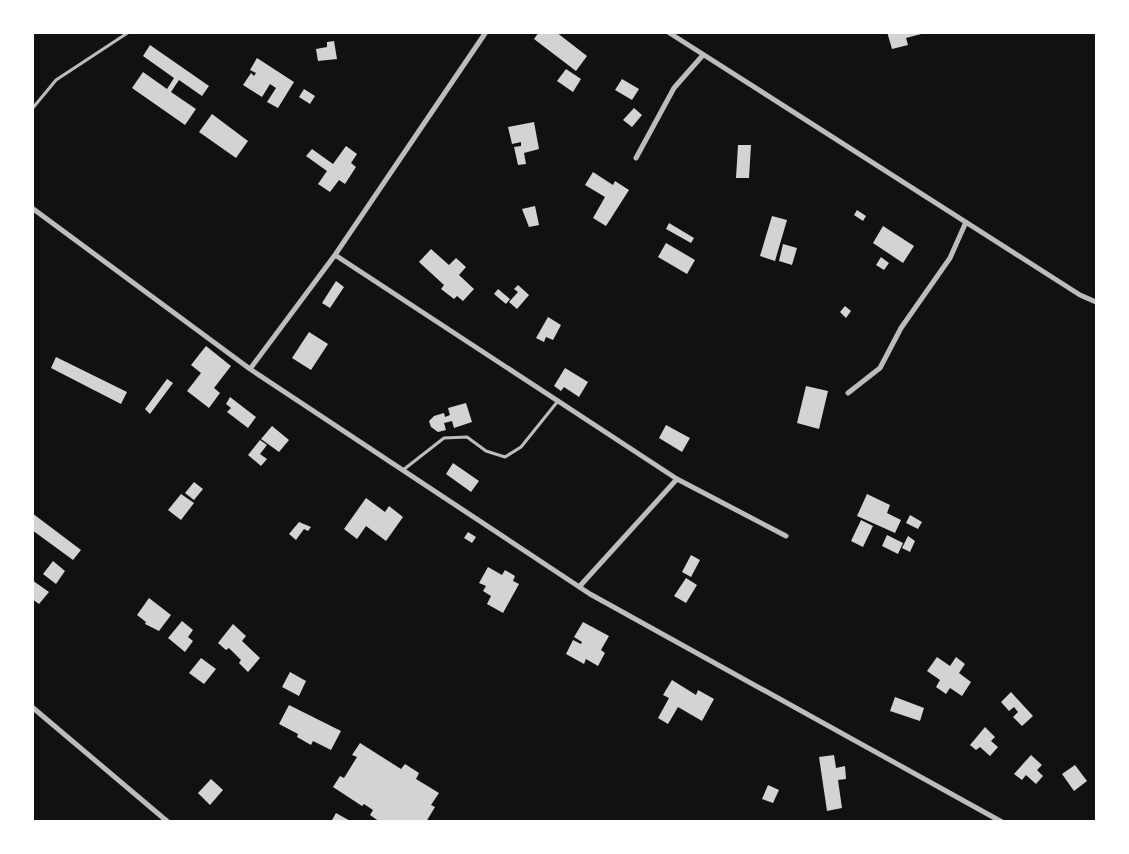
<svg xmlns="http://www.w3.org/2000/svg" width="1129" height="854" font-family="Commissioner,sans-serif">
	<rect width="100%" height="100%" fill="#111"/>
	<path fill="#d3d3d3" d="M539,32h17l31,24 -11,15 -42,-32z
		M887,32h38v1l-19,5 2,7 -16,4z
		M334,41l3,18 -19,2 -2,-12 11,-2v-5z
		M150,45l59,41 -7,10 -23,-16 -8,12 25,17 -11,16 -53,-37 11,-16 24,17 7,-11 -31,-22z
		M257,58l37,24 -16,26 -11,-6 9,-14 -6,-4 -8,13 -19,-12 8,-12 3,3 2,-3 -6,-3z
		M566,69l15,10 -8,13 -16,-11z
		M622,79l17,10 -7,11 -17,-10z
		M304,89l11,7 -5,8 -11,-7z
		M634,108l8,7 -10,12 -9,-7z
		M212,114l36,27 -12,17 -37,-26z
		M534,122l5,27 -15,4 2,11 -8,1 -4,-18 7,-1v-4l-9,2 -4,-17z
		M738,145h13l-2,33h-13z
		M346,146l11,8 -6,9 5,4 -11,17 -6,-4 -9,12 -12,-8 9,-13 -21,-15 6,-7 21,15z
		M593,172l20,13 2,-4 14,9 -23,36 -13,-8 12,-21 -20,-12z
		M535,206l4,19 -10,2 -7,-18z
		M857,210l9,6 -3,5 -9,-6z
		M772,216l15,4 -12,41 -15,-5z
		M669,223l25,15 -3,5 -25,-14z
		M883,226l31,20 -11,17 -30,-20z
		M666,243l29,17 -8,14 -29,-17z
		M783,244l14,4 -5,17 -13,-4z
		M431,249l18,16 7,-7 10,9 -7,8 15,14 -11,12 -6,-5 -3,3 -13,-10 3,-4 -25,-23z
		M881,257l8,6 -5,7 -8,-5z
		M336,281l8,6 -14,21 -8,-5z
		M518,285l11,10 -12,14 -8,-7 9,-10 -4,-3z
		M498,289l12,10 -4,5 -12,-10z
		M845,306l6,5 -5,7 -6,-6z
		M548,317l13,8 -8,15 -7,-3 -2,5 -8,-4z
		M309,332l19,12 -17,26 -19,-12z
		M206,346l25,20 -17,22 6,5 -11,15 -22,-17 14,-18 -10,-8z
		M56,357l71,35 -6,12 -70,-36z
		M565,368l23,14 -9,15 -15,-10 -3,4 -7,-5z
		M167,379l6,4 -23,31 -5,-5z
		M806,386l22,5 -9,38 -22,-6z
		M230,397l26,20 -8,11 -21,-16 4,-4 -5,-4z
		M466,403l6,19 -18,6 -2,-7 -8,2 2,7 -8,2 -7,-5 -2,-6 5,-5 10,-3 1,4 5,-2 -2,-7z
		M666,425l24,13 -8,14 -23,-14z
		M272,426l17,14 -10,12 -18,-13z
		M260,440l7,5 -7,9 7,5 -6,7 -13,-11z
		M453,463l26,18 -8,11 -25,-18z
		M194,482l9,7 -9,11 -9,-7z
		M181,494l13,9 -13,17 -13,-10z
		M867,494l23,11 -3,8 14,7 -6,13 -38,-17z
		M366,498l19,14 4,-6 14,11 -17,24 -20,-15 -9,13 -13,-10z
		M32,513l49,37 -8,10 -41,-30z
		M910,515l12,7 -4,7 -12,-6z
		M861,520l12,6 -10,21 -12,-6z
		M299,522l12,5 -3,4 -4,-2 -8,11 -7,-6z
		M468,532l8,5 -4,6 -8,-5z
		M887,535l16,8 -5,11 -16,-8z
		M908,536l7,5 -5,11 -8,-4z
		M691,555l9,5 -9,17 -9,-5z
		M53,561l12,10 -9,13 -13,-10z
		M488,567l14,8 3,-5 10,6 -2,5 6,3 -16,29 -16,-9 4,-8 -8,-5 3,-5 -7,-3z
		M686,578l11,7 -11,18 -12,-7z
		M32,580l17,12 -10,12 -7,-5z
		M149,598l22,17 -12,16 -14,-7 1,-2 -9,-7z
		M182,621l11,9 -5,7 5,4 -8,11 -17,-14z
		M583,622l26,14 -8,14 4,3 -7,13 -12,-7 -2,5 -18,-10 7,-14 8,4 1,-2 -8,-5z
		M233,624l13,12 -4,5 18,17 -12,14 -9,-9 2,-3 -12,-12 -3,2 -8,-7z
		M937,657l13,9 6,-9 9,7 -6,9 12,9 -9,14 -12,-8 -4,6 -10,-7 4,-7 -13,-9z
		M201,658l15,11 -12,15 -15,-11z
		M290,672l16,9 -7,15 -17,-9z
		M672,680l24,15 2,-5 16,9 -12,22 -24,-14 -10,17 -10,-6 11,-20 -6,-3z
		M1011,692l22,24 -11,10 -9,-9 5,-5 -4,-5 -5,4 -8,-9z
		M895,697l29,11 -4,13 -30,-10z
		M289,705l52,26 -10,19 -18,-9 -2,4 -14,-8 1,-3 -19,-10z
		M985,727l10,10 -4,4 7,6 -8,9 -10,-9 -4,3 -6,-5z
		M360,743l41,26 4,-5 14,9 -3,6 23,14 -8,12 4,2 -9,15h-46l-10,-7 3,-5 -9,-6 -2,2 -29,-19 7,-11 4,2 13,-21 -5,-2z
		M834,755l2,13 9,-2 1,13 -8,1 4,28 -15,3 -8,-54z
		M1031,755l11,10 -5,5 6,6 -7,8 -10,-9 -4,5 -8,-6z
		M1075,765l12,16 -13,10 -12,-17z
		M211,779l12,11 -13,15 -12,-12z
		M768,785l11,5 -6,13 -11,-4z
		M336,813l16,9h-21z"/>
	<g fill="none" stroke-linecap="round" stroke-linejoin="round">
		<path stroke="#bcbcbc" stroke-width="3" d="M32,109l24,-29 73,-48
			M403,470l41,-32 23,-1 19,14 19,6 16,-10 37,-46"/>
		<path stroke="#bcbcbc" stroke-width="5" d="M668,32l412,263 16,7
			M636,158l38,-70 29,-33
			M32,208l218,161 340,225 412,228
			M335,255l342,224 109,57
			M250,369l85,-114 151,-223
			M848,393l32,-25 21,-40 49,-70 16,-36
			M579,587l98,-108
			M32,707l136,115"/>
	</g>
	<rect width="1129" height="854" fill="none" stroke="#ffffff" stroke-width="68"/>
</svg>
